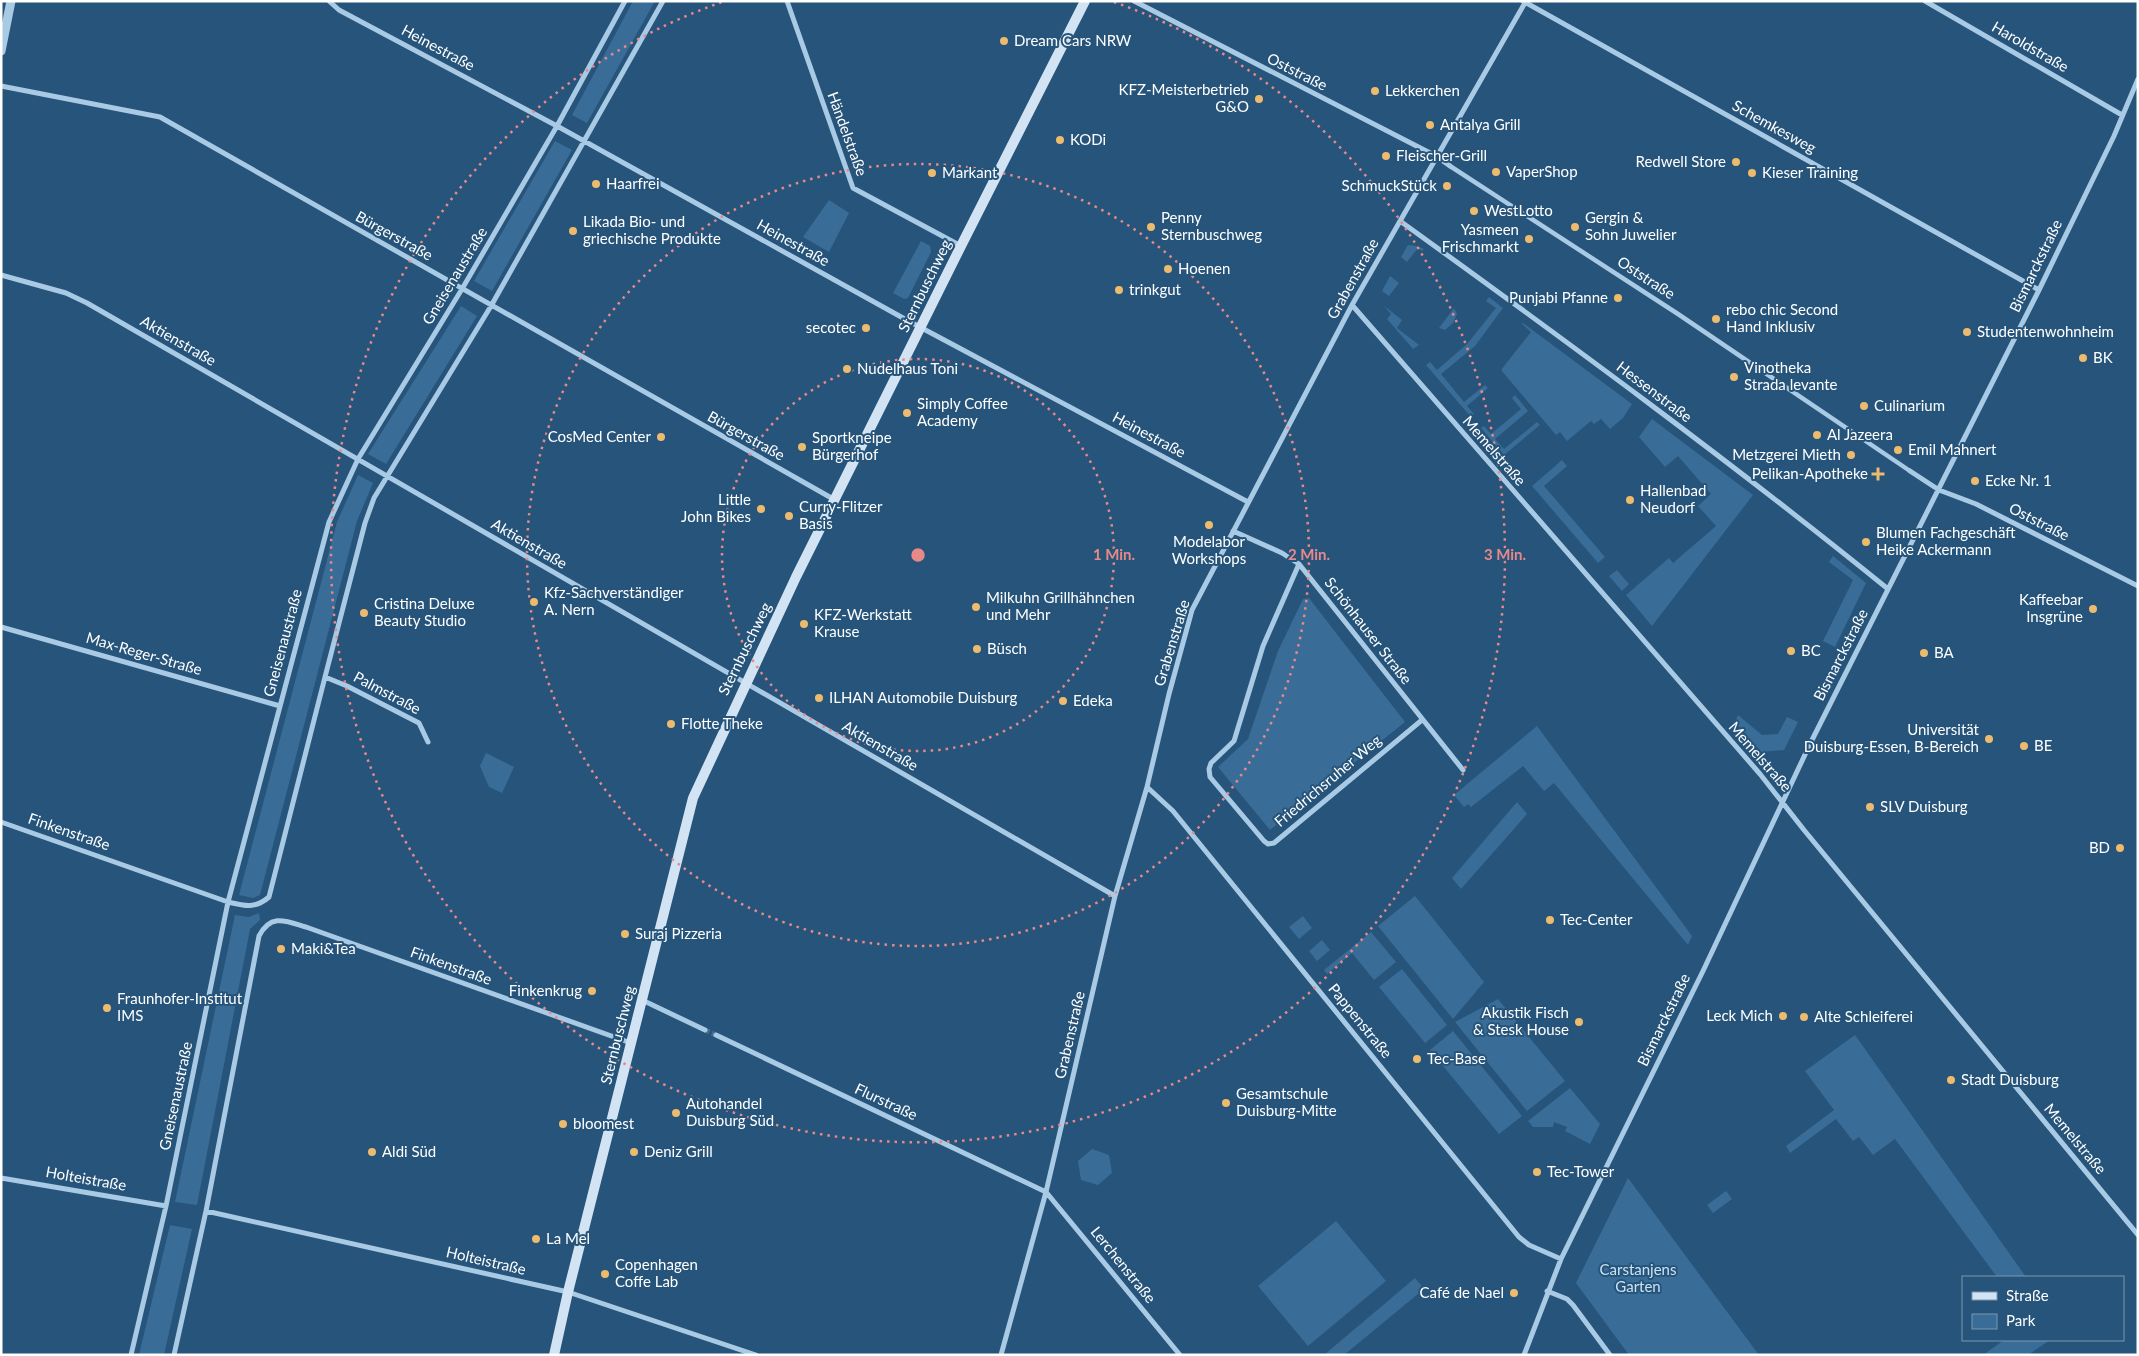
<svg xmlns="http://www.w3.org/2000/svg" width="2139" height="1356" font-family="Lato,sans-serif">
	<rect width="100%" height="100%" fill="#26547a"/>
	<path fill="#396d98" d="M633,1h22l-68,122 -15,-8z
		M555,141l17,9 -80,141 -18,-10z
		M829,200l20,13 -20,39 -26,-15z
		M921,241l9,5 1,6 -23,46 -4,1 -11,-6z
		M1408,245l9,1 7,3 -2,2 -4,-3 -11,14 -6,-5z
		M1390,276l9,7 -10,13 -7,-5z
		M1489,297l14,11 -28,38 -34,28 23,28 21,-17 3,3 -21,18 7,8 -3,3 -45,-52 4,-3 7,8 30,-26 29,-36 -10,-7z
		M1383,305l19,15 -5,8 22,17 -6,4 -26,-30 4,-5z
		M461,306l16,10 -91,148 -18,-10z
		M1454,308l3,6 -4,9 -8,7 -6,-2z
		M1523,323l109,81 -9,14 -13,11 -9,-10 -7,5 -3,-3 -24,20 -7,-9 -4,3 -55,-65 30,-38 -9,-8z
		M1515,395l13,16 -33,28 9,10 33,-27 3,3 -36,30 -23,-27 3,-2 7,8 30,-25 -9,-11z
		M1652,419l101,76 -101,131 -26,-31 43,-37 4,5 43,-37 -18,-20 13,-12 -33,-38 -13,11 -26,-30z
		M1562,460l5,6 -23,20 61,71 -7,6 -66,-77z
		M358,475l15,8 -16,38 -97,374 -7,3 -14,-3 98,-373z
		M1833,556l33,27 -31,64 -12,-6 30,-61 -24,-18z
		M1617,570l12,14 -7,7 -13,-15z
		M1309,598l96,124 -135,108 -52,-63 30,-28 30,-88 25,-52z
		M1738,715l24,20 16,-1 9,-17 11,5 -14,28 -23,2 -26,-30z
		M1537,726l155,210 -4,9 -134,-162 -10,8 -21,-25 -52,41 -3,-3 -4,3 -10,-12z
		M486,753l28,14 -12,26 -13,-6 -9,-21z
		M1517,802l10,12 -66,75 -9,-11z
		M1415,896l69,86 -31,37 -75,-93z
		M259,913l1,7 -10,9 -53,276 -22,-3 60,-287 14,2z
		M1303,916l9,12 -13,11 -10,-12z
		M1371,932l25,30 -22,18 -22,-27 -25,21 -3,-4z
		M1322,940l8,10 -13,11 -8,-10z
		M1402,969l45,56 -22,18 -46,-56z
		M1498,999l67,82 -38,30 -72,-89z
		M1453,1031l69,85 -23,18 -69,-84z
		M1855,1035l171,242h-29l-102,-138 -22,16 -14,-18 -6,4 -17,-22 -46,34 -4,-7 48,-36 -29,-39z
		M1570,1088l30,36 -10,20 -25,-13 2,-4 -13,-5 -1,5h-20l-5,-6z
		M1092,1149l17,6 3,18 -14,12 -17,-5 -3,-19z
		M1628,1178l131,177h-130l-53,-72z
		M1726,1191l6,8 -19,14 -6,-8z
		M1336,1221l50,60 -78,65 -50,-60z
		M170,1225l22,4 -28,126h-25z
		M1415,1278l9,11 -80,66h-20z
		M2004,1340h46l-22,15h-45z"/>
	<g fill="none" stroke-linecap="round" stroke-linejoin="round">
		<path stroke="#476e8e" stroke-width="5" stroke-dasharray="5 2.5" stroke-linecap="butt" d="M705,1030l11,5"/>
		<path stroke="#a9cae4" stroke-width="4.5" d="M1450,166l228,148 232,157"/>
		<path stroke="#a9cae4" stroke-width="5" d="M329,1l10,9 218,116 346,192 345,184
			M787,1l66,187 108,58
			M1134,1l302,155 14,10
			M1523,1l516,289
			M1925,1l197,114
			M1,86l159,31 675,383
			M1400,221c165,119 330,240 488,368
			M1,275l65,18 21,10 1028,593
			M1352,305l408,469 44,56 334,405
			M1910,471l29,19 37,14 162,82
			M1233,531l49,22 17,11 164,206
			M1299,564l-36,82 -29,95 -23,22 -2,6 1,8 54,64 4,3 6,-1 148,-123
			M1,627l279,79
			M325,677l22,9 72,37 9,19
			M1147,787l26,24 346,426 10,8 32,14
			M1,822l227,80c17,4 27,7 41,-5l56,-220 40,-154 9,-25 117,-192 172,-305
			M642,1000l63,30
			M716,1035l330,157 134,163
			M1,1178l165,28
			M206,1211l362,81 188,63
			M1547,1291l20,8 6,6 37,50
			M131,1355l35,-149 62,-304 101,-380 29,-63 104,-170 95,-163 68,-125
			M174,1355l32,-144 53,-275c12,-23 27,-15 47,-9l325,116
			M1001,1355l45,-163 69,-296 32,-109 22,-93 23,-84 160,-305 174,-304
			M1524,1355l37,-96 142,-288 107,-227 229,-454 75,-154 24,-57"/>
		<path stroke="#a9cae4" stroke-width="9" d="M1,51l10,-50"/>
		<path stroke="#d2e4f4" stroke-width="10" d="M554,1355l14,-63 125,-494 103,-221 165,-331 124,-245"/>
	</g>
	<g fill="none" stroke="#e88989" stroke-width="2.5" stroke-dasharray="2.5 5">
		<circle cx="918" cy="555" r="196"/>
		<circle cx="918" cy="555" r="391"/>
		<path d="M1114 2A587 587 0 1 1 722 2"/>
	</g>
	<g fill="#edbb6e" stroke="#26547a" stroke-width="2">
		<circle cx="1004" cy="41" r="5"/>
		<circle cx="1375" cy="91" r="5"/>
		<circle cx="1259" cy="99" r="5"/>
		<circle cx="1430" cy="125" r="5"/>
		<circle cx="1060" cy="140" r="5"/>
		<circle cx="1386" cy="156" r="5"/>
		<circle cx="1736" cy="162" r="5"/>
		<circle cx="1496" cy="172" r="5"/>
		<circle cx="932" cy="173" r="5"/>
		<circle cx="1752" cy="173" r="5"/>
		<circle cx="596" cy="184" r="5"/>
		<circle cx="1447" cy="186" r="5"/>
		<circle cx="1474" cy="211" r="5"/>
		<circle cx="1151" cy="227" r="5"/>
		<circle cx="1575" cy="227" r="5"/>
		<circle cx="573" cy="231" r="5"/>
		<circle cx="1529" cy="239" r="5"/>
		<circle cx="1168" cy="269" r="5"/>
		<circle cx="1119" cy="290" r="5"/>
		<circle cx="1618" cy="298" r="5"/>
		<circle cx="1716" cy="319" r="5"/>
		<circle cx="866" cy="328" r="5"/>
		<circle cx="1967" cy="332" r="5"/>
		<circle cx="2083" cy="358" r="5"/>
		<circle cx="847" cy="369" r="5"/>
		<circle cx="1734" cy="377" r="5"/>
		<circle cx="1864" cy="406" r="5"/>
		<circle cx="907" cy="413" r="5"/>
		<circle cx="1817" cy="435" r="5"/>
		<circle cx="661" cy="437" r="5"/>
		<circle cx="802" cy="447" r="5"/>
		<circle cx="1898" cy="450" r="5"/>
		<circle cx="1851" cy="455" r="5"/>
		<path d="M1875.5 466.5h5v5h5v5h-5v5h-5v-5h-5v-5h5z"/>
		<circle cx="1975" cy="481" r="5"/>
		<circle cx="1630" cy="500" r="5"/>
		<circle cx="761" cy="509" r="5"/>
		<circle cx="789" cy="516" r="5"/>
		<circle cx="1209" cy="525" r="5"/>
		<circle cx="1866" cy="542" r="5"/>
		<circle cx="534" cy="602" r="5"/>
		<circle cx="976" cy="607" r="5"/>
		<circle cx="2093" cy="609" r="5"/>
		<circle cx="364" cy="613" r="5"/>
		<circle cx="804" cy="624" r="5"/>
		<circle cx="977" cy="649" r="5"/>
		<circle cx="1791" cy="651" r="5"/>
		<circle cx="1924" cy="653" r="5"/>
		<circle cx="819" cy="698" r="5"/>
		<circle cx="1063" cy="701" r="5"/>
		<circle cx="671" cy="724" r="5"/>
		<circle cx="1989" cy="739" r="5"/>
		<circle cx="2024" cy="746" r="5"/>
		<circle cx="1870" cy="807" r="5"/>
		<circle cx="2120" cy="848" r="5"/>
		<circle cx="1550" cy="920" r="5"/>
		<circle cx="625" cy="934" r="5"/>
		<circle cx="281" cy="949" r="5"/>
		<circle cx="592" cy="991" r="5"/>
		<circle cx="107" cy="1008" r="5"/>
		<circle cx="1783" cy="1016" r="5"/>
		<circle cx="1804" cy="1017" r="5"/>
		<circle cx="1579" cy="1022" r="5"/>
		<circle cx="1417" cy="1059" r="5"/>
		<circle cx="1951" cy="1080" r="5"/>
		<circle cx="1226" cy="1103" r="5"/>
		<circle cx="676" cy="1113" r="5"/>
		<circle cx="563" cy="1124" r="5"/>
		<circle cx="372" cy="1152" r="5"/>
		<circle cx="634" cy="1152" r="5"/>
		<circle cx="1537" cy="1172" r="5"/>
		<circle cx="536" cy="1239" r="5"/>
		<circle cx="605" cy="1274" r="5"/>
		<circle cx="1514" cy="1293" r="5"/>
	</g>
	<g text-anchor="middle" stroke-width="4" stroke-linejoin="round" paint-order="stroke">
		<g font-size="15" fill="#fff" stroke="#26547a" text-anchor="start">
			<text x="1014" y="46">Dream Cars NRW</text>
			<text x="1249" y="95" text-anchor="end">KFZ-Meisterbetrieb<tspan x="1249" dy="17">G&amp;O</tspan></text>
			<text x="1385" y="96">Lekkerchen</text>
			<text x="1440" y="130">Antalya Grill</text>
			<text x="1070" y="145">KODi</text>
			<text x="1396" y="161">Fleischer-Grill</text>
			<text x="1726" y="167" text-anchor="end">Redwell Store</text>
			<text x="1506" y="177">VaperShop</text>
			<text x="942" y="178">Markant</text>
			<text x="1762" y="178">Kieser Training</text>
			<text x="606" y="189">Haarfrei</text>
			<text x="1437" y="191" text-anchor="end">SchmuckStück</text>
			<text x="1484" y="216">WestLotto</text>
			<text x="1161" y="223">Penny<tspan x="1161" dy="17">Sternbuschweg</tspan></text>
			<text x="1585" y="223">Gergin &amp;<tspan x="1585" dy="17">Sohn Juwelier</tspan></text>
			<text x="583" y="227">Likada Bio- und<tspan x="583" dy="17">griechische Produkte</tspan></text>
			<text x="1519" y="235" text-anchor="end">Yasmeen<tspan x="1519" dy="17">Frischmarkt</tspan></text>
			<text x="1178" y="274">Hoenen</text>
			<text x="1129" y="295">trinkgut</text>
			<text x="1608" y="303" text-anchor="end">Punjabi Pfanne</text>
			<text x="1726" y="315">rebo chic Second<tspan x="1726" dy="17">Hand Inklusiv</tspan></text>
			<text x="856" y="333" text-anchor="end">secotec</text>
			<text x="1977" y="337">Studentenwohnheim</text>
			<text x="2093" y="363">BK</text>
			<text x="1744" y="373">Vinotheka<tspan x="1744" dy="17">Strada levante</tspan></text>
			<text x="857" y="374">Nudelhaus Toni</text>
			<text x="917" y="409">Simply Coffee<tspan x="917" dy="17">Academy</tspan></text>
			<text x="1874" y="411">Culinarium</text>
			<text x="1827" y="440">Al Jazeera</text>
			<text x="651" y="442" text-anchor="end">CosMed Center</text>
			<text x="812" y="443">Sportkneipe<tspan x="812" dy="17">Bürgerhof</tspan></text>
			<text x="1908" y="455">Emil Mahnert</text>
			<text x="1841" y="460" text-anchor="end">Metzgerei Mieth</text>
			<text x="1868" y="479" text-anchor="end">Pelikan-Apotheke</text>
			<text x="1985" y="486">Ecke Nr. 1</text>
			<text x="1640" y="496">Hallenbad<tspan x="1640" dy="17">Neudorf</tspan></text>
			<text x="751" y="505" text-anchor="end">Little<tspan x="751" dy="17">John Bikes</tspan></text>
			<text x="799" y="512">Curry-Flitzer<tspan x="799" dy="17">Basis</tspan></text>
			<text x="1876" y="538">Blumen Fachgeschäft<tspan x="1876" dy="17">Heike Ackermann</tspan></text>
			<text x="1209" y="547" text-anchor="middle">Modelabor<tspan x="1209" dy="17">Workshops</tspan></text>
			<text x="544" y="598">Kfz-Sachverständiger<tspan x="544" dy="17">A. Nern</tspan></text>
			<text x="986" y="603">Milkuhn Grillhähnchen<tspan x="986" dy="17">und Mehr</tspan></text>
			<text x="2083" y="605" text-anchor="end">Kaffeebar<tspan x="2083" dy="17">Insgrüne</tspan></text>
			<text x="374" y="609">Cristina Deluxe<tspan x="374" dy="17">Beauty Studio</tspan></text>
			<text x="814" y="620">KFZ-Werkstatt<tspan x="814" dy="17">Krause</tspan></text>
			<text x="987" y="654">Büsch</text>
			<text x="1801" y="656">BC</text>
			<text x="1934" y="658">BA</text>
			<text x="829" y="703">ILHAN Automobile Duisburg</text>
			<text x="1073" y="706">Edeka</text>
			<text x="681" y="729">Flotte Theke</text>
			<text x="1979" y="735" text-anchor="end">Universität<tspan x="1979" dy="17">Duisburg-Essen, B-Bereich</tspan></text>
			<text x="2034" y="751">BE</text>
			<text x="1880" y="812">SLV Duisburg</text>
			<text x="2110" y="853" text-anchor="end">BD</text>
			<text x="1560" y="925">Tec-Center</text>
			<text x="635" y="939">Suraj Pizzeria</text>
			<text x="291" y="954">Maki&amp;Tea</text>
			<text x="582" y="996" text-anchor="end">Finkenkrug</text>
			<text x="117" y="1004">Fraunhofer-Institut<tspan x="117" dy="17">IMS</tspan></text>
			<text x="1569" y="1018" text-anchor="end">Akustik Fisch<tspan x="1569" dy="17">&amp; Stesk House</tspan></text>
			<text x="1773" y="1021" text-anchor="end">Leck Mich</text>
			<text x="1814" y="1022">Alte Schleiferei</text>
			<text x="1427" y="1064">Tec-Base</text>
			<text x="1961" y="1085">Stadt Duisburg</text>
			<text x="1236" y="1099">Gesamtschule<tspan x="1236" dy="17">Duisburg-Mitte</tspan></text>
			<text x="686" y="1109">Autohandel<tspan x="686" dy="17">Duisburg Süd</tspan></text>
			<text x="573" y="1129">bloomest</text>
			<text x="382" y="1157">Aldi Süd</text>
			<text x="644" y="1157">Deniz Grill</text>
			<text x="1547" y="1177">Tec-Tower</text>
			<text x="546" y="1244">La Mel</text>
			<text x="615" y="1270">Copenhagen<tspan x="615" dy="17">Coffe Lab</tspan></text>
			<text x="1504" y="1298" text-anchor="end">Café de Nael</text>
		</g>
		<g font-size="15" fill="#fff" stroke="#26547a">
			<text transform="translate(2030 47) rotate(30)" y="5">Haroldstraße</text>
			<text transform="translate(438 48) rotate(28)" y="5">Heinestraße</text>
			<text transform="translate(1297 72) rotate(27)" y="5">Oststraße</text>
			<text transform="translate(1774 127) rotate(29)" y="5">Schemkesweg</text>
			<text transform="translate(847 134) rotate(70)" y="5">Händelstraße</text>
			<text transform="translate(394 236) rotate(29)" y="5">Bürgerstraße</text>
			<text transform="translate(793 243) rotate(29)" y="5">Heinestraße</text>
			<text transform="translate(2036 266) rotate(-64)" y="5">Bismarckstraße</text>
			<text transform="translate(455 276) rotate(-59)" y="5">Gneisenaustraße</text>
			<text transform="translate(1646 278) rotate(33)" y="5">Oststraße</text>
			<text transform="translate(1353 279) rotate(-61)" y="5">Grabenstraße</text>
			<text transform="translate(925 286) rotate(-64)" y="5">Sternbuschweg</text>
			<text transform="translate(178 341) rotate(30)" y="5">Aktienstraße</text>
			<text transform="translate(1654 392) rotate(37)" y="5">Hessenstraße</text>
			<text transform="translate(1149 435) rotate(28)" y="5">Heinestraße</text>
			<text transform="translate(746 436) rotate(29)" y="5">Bürgerstraße</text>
			<text transform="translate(1494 451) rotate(49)" y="5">Memelstraße</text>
			<text transform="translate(2039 522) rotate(27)" y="5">Oststraße</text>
			<text transform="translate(529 544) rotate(30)" y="5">Aktienstraße</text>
			<text transform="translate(1368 631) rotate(52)" y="5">Schönhauser Straße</text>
			<text transform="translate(283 643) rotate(-75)" y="5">Gneisenaustraße</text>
			<text transform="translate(1172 643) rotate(-73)" y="5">Grabenstraße</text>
			<text transform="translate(745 649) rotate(-64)" y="5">Sternbuschweg</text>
			<text transform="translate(144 654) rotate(16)" y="5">Max-Reger-Straße</text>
			<text transform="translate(1841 655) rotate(-63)" y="5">Bismarckstraße</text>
			<text transform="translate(387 693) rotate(28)" y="5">Palmstraße</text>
			<text transform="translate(880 746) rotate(30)" y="5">Aktienstraße</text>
			<text transform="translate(1760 757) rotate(49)" y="5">Memelstraße</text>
			<text transform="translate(1328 781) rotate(-40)" y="5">Friedrichsruher Weg</text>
			<text transform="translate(69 832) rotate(19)" y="5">Finkenstraße</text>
			<text transform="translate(451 966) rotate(20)" y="5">Finkenstraße</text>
			<text transform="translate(1664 1020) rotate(-64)" y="5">Bismarckstraße</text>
			<text transform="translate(1360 1021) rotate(51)" y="5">Pappenstraße</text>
			<text transform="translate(618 1035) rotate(-76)" y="5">Sternbuschweg</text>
			<text transform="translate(1070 1035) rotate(-77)" y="5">Grabenstraße</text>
			<text transform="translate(176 1096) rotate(-78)" y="5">Gneisenaustraße</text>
			<text transform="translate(886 1102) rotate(25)" y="5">Flurstraße</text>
			<text transform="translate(2075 1139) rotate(50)" y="5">Memelstraße</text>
			<text transform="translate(86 1179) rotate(10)" y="5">Holteistraße</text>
			<text transform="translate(486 1261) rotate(13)" y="5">Holteistraße</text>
			<text transform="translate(1123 1265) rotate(51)" y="5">Lerchenstraße</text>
		</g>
		<g font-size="15" fill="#cce2f3" stroke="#26547a">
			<text x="1638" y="1275">Carstanjens<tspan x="1638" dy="17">Garten</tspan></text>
		</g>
	</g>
	<circle cx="918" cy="555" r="8" fill="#e88989" stroke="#26547a" stroke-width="2.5"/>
	<g font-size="15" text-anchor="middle" font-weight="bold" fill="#e88989" stroke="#26547a" stroke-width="4" stroke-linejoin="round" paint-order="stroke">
		<text x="1114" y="560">1 Min.</text>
		<text x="1309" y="560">2 Min.</text>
		<text x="1505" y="560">3 Min.</text>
	</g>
	<rect width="2139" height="1356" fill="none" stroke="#ffffff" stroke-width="5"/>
	<rect x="1962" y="1276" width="162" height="65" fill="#26547a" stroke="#7d98af"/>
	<rect x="1972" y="1292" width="25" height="8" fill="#d2e4f4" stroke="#7d98af"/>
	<text x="2006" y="1301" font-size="15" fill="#ffffff">Straße</text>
	<rect x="1972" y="1314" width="25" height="15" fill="#396d98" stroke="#7d98af"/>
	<text x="2006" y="1326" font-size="15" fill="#ffffff">Park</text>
</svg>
